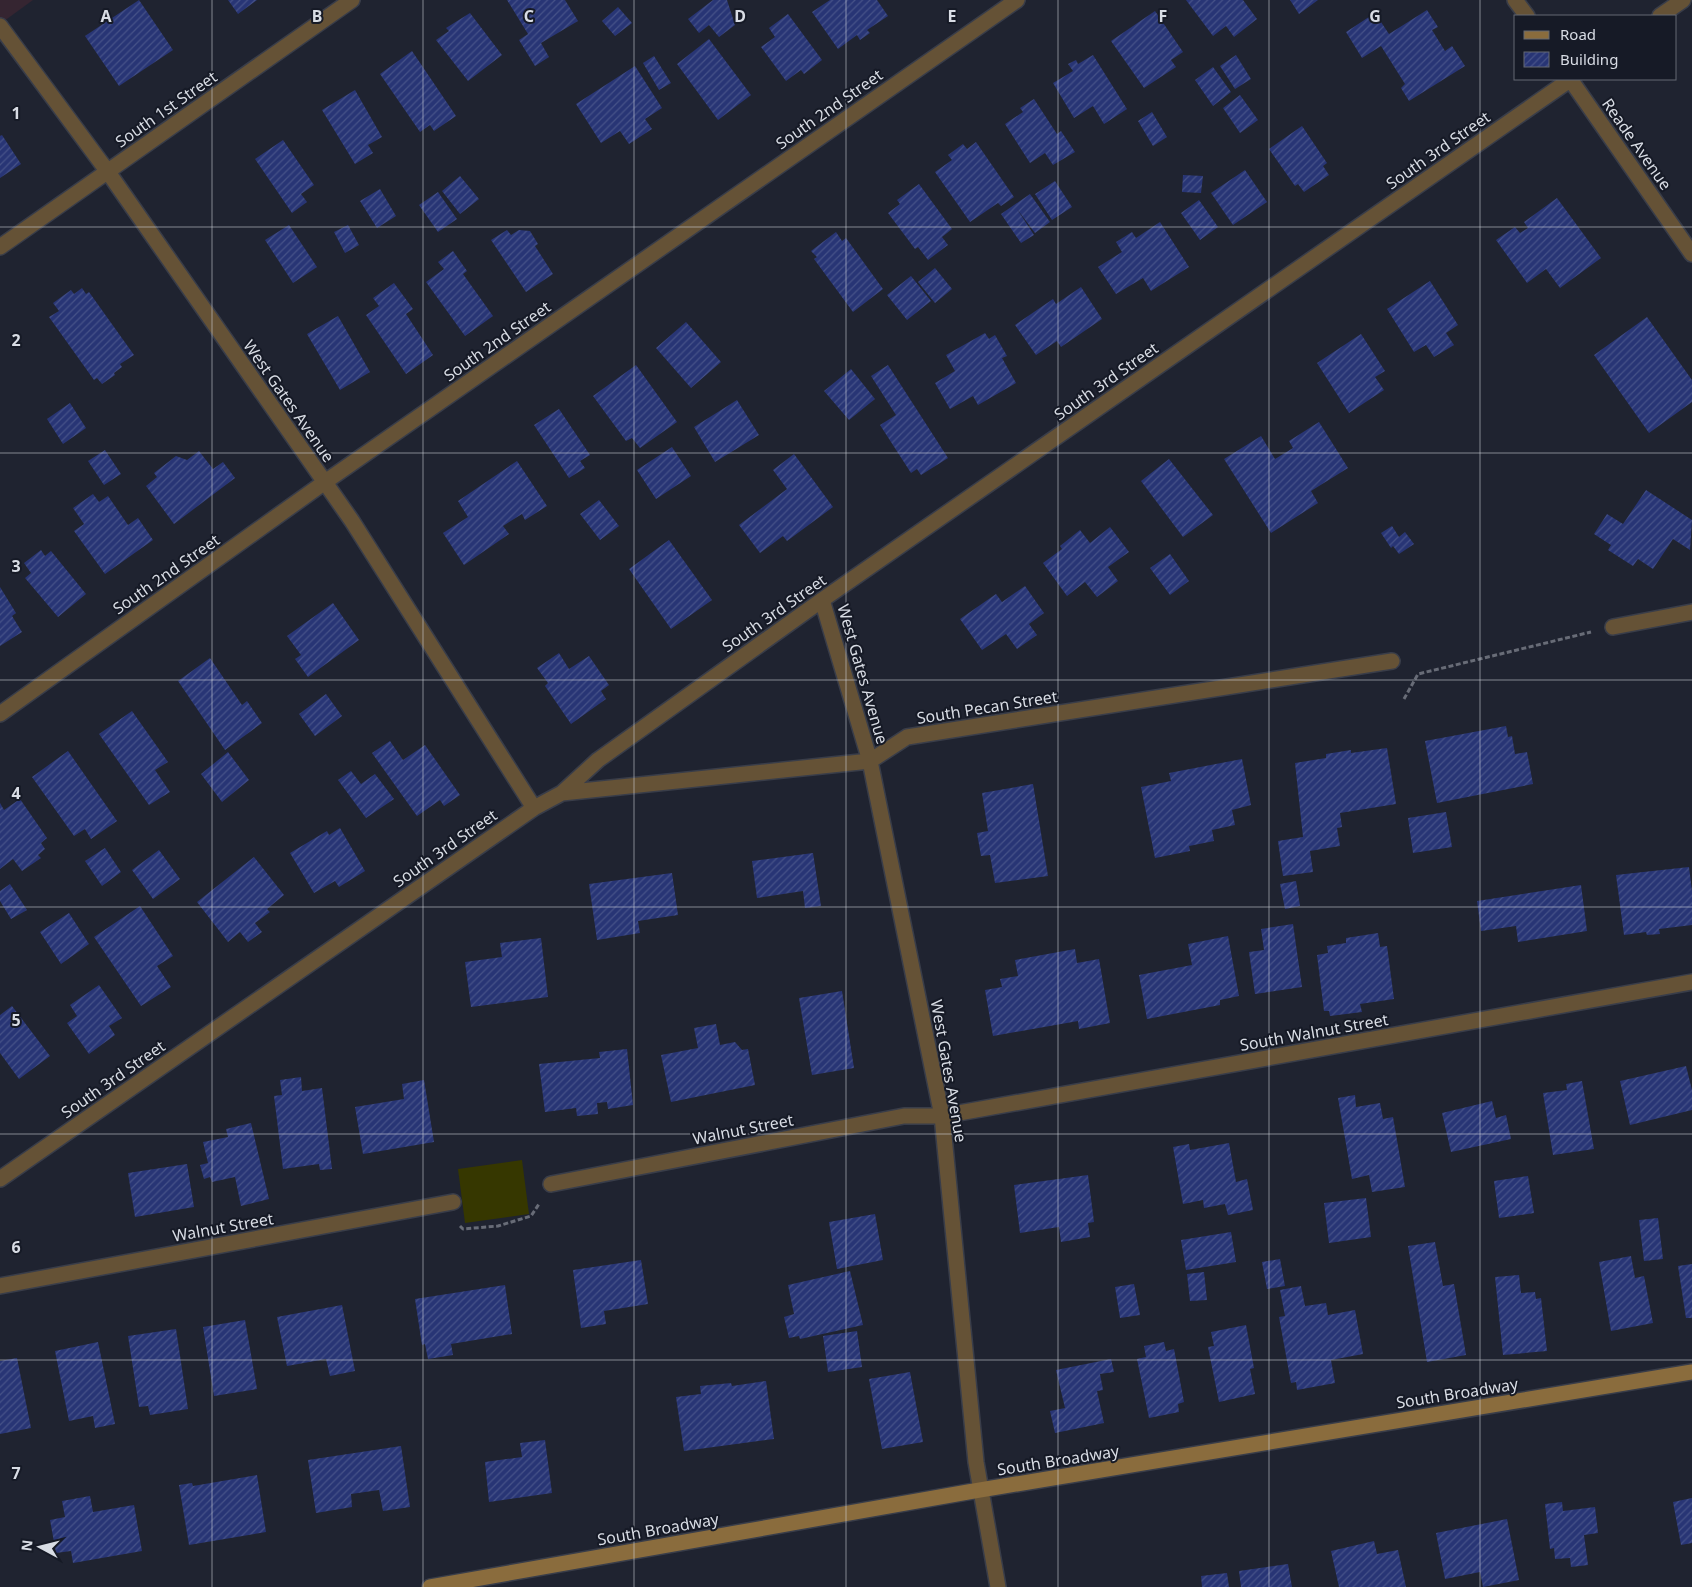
<svg xmlns="http://www.w3.org/2000/svg" width="1692" height="1587" font-family="'Noto Sans',sans-serif">
	<defs>
		<pattern id="building-hatch" width="6" height="6" patternUnits="userSpaceOnUse" patternTransform="scale(1.25)"><rect width="6" height="6" fill="#283575"/><path d="M-1 1l2-2M0 6l6-6M5 7l2-2" fill="none" stroke="#465288"/></pattern>
	</defs>
	<rect width="100%" height="100%" fill="#1f2330"/>
	<path fill="#352531" d="M0,0h33l-33,24z"/>
	<path fill="#363700" d="M522,1160l7,54 -64,9 -7,-54z"/>
	<path fill="url(#building-hatch)" d="M139,0l34,50 -54,36 -34,-50z
		M228,0h29l-19,14z
		M507,0h58l13,21 -37,22 8,14 -14,9 -16,-26 9,-6z
		M713,0h14l8,25 -16,12 -10,-12 -10,8 -11,-14z
		M830,0h47l11,16 -21,14 3,3 -10,7 -3,-5 -19,14 -26,-37z
		M1186,0h57l14,19 -23,18 -8,-11 -13,10z
		M1290,0h28l-19,14z
		M618,7l14,16 -17,13 -13,-15z
		M1427,10l11,17 -6,3 13,21 7,-5 13,20 -56,35 -8,-13 4,-4 -24,-38 -19,12 -16,-26 29,-19 14,21z
		M1155,11l28,41 -12,8 5,7 -32,21 -33,-47z
		M470,13l32,42 -34,26 -32,-41 13,-9 -3,-3z
		M788,14l34,46 -18,14 -3,-4 -15,11 -25,-34 14,-10 -6,-9z
		M709,39l42,56 -33,25 -41,-56z
		M412,51l44,65 -22,15 -4,-6 -10,7 -40,-58z
		M1093,55l34,54 -23,15 -11,-18 -19,12 -21,-35 20,-12 -5,-7 8,-4 2,4z
		M1236,55l15,24 -16,10 -15,-23z
		M654,56l17,27 -12,7 -16,-27z
		M635,66l27,42 -17,11 7,10 -23,15 -9,-13 -19,12 -25,-39z
		M1213,67l18,25 -18,14 -18,-26z
		M355,90l27,47 -14,8 5,8 -18,11 -33,-54z
		M1240,95l18,25 -18,13 -17,-25z
		M1034,99l23,35 4,-3 14,21 -22,13 -8,-12 -15,10 -25,-39 18,-12 -3,-4z
		M1152,112l15,25 -14,9 -15,-25z
		M1302,126l25,37 -4,3 6,9 -25,17 -6,-8 -3,2 -26,-37z
		M2,135l19,29 -21,14v-42z
		M283,140l31,45 -13,9 6,8 -15,11 -37,-54z
		M976,142l38,55 -13,9 -3,-3 -28,19 -35,-50 17,-12 -4,-5 15,-11 4,5z
		M1245,170l22,32 -34,23 -22,-32z
		M1183,175l20,1 -2,17 -19,-1z
		M460,176l19,23 -19,15 -18,-23z
		M1055,181l17,26 -20,13 -17,-26z
		M919,184l33,45 -10,8 6,8 -20,15 -10,-13 -3,2 -27,-36 12,-9 -3,-4z
		M380,189l16,27 -19,12 -17,-27z
		M438,192l19,27 -19,13 -19,-27z
		M1030,194l20,28 -15,11 -18,-24 17,26 -13,8 -20,-29z
		M1557,198l44,60 -41,30 -14,-19 -19,14 -31,-43 19,-13 5,6 8,-5 -4,-6z
		M1199,200l19,27 -18,13 -19,-27z
		M1160,222l29,45 -38,24 -8,-13 -27,16 -18,-27 24,-15 -6,-10 16,-10 4,6z
		M289,225l28,42 -24,16 -28,-43z
		M348,225l11,20 -14,8 -11,-21z
		M507,230l4,5 8,-5 11,1 8,13 -3,2 18,28 -27,18 -35,-52z
		M836,232l6,9 4,-3 37,51 -30,23 -39,-53 3,-2 -6,-6z
		M453,251l14,20 -4,3 30,42 -28,20 -39,-54 18,-13 -6,-7z
		M935,268l17,21 -17,14 -17,-21z
		M911,276l20,25 -24,19 -20,-25z
		M1430,281l28,44 -12,8 8,12 -20,12 -8,-12 -12,7 -27,-43z
		M394,283l19,26 -7,5 27,41 -27,19 -40,-59 13,-9 -6,-8z
		M1081,287l21,32 -41,28 -4,-6 -21,14 -21,-30 38,-26 3,5z
		M82,288l4,6 3,-2 45,63 -14,9 2,3 -8,6 1,2 -13,9 -5,-6 -3,2 -45,-63 10,-6 -6,-8 18,-13 3,4z
		M338,316l32,56 -30,18 -33,-56z
		M1647,317l45,63v22l-43,31 -55,-78z
		M686,322l35,40 -30,26 -35,-40z
		M985,333l4,6 6,-4 12,21 -5,2 14,25 -38,22 -5,-9 -23,13 -15,-26 20,-12 -9,-16z
		M1361,334l24,37 -10,6 9,13 -35,23 -32,-50z
		M636,365l41,57 -37,26 -8,-10 -6,3 -33,-45z
		M888,365l60,93 -27,17 -4,-6 -6,4 -31,-48 16,-10 -25,-39z
		M851,369l24,30 -26,21 -25,-29z
		M737,400l22,35 -44,27 -21,-35z
		M70,403l16,25 -23,16 -16,-25z
		M559,409l31,46 -10,6 5,7 -16,10 -35,-53z
		M1319,422l29,46 -37,23 7,12 -47,30 -47,-74 37,-23 14,23 18,-11 -4,-7z
		M672,447l19,29 -35,23 -19,-29z
		M105,450l16,24 -17,11 -16,-24z
		M199,451l14,18 10,-7 12,16 -61,46 -28,-38 11,-9 -3,-4 22,-17 11,4z
		M794,454l39,53 -46,34 -4,-5 -23,17 -21,-28 48,-36 -14,-19z
		M1169,459l44,56 -30,22 -42,-56z
		M517,461l30,45 -22,14 -3,-6 -19,12 6,8 -45,31 -21,-32 25,-16 -10,-16z
		M1646,490l46,30 -2,30 -17,-11 -20,30 -15,-10 -5,7 -25,-16 3,-5 -17,-11 13,-20 16,10z
		M93,494l6,8 9,-6 20,29 10,-7 15,22 -48,34 -31,-43 10,-7 -11,-16z
		M599,500l20,26 -19,14 -20,-26z
		M1392,526l7,11 6,-5 9,12 -15,10 -6,-8 -2,2 -10,-15z
		M1110,527l19,25 -21,15 10,14 -21,16 -12,-15 -18,14 -24,-33 19,-14 -2,-3 20,-16 10,13z
		M669,540l43,60 -41,29 -42,-60z
		M41,550l4,6 6,-5 35,43 -28,23 -33,-39 6,-5 -7,-10z
		M1170,554l19,27 -19,14 -20,-27z
		M1025,586l19,27 -15,11 8,11 -20,14 -11,-15 -24,16 -22,-31 36,-25 6,8z
		M0,587l16,26 -4,3 10,16 -22,14z
		M333,603l26,37 -51,37 -13,-18 6,-4 -14,-19z
		M559,653l10,16 20,-13 20,29 -8,6 5,8 -35,25 -26,-38 3,-3 -11,-15z
		M210,658l32,47 5,-4 15,22 -37,27 -47,-69z
		M326,694l16,22 -27,20 -16,-22z
		M132,711l36,51 -13,8 15,22 -21,13 -50,-71z
		M1506,726l2,11 4,-1 3,18 12,-2 6,32 -96,19 -12,-62z
		M390,741l13,19 22,-15 35,50 -16,11 -4,-6 -23,16 -45,-63z
		M1387,748l9,56 -56,9 2,14 -5,1 3,18 -30,5 3,21 -30,4 -5,-35 25,-4 -8,-74 31,-5v-4l25,-4v3z
		M68,751l49,70 -26,18 -6,-10 -11,7 -42,-59z
		M228,752l21,28 -27,22 -21,-28z
		M1242,759l9,46 -19,5 3,15 -23,5 2,11 -25,5 1,5 -35,7 -14,-71 30,-6 -2,-8z
		M351,771l10,13 14,-10 19,25 -28,19 -28,-38z
		M1033,784l15,92 -53,7 -5,-28 -9,1 -4,-23 11,-2 -6,-38z
		M20,799l27,39 -6,5 4,6 -7,6 3,3 -19,13 -9,-12 -13,10v-66l4,7z
		M1446,812l6,35 -39,6 -5,-35z
		M340,828l25,43 -26,16 -4,-6 -21,12 -24,-40 37,-22 2,4z
		M105,848l16,24 -19,14 -17,-25z
		M159,850l21,29 -27,20 -21,-29z
		M813,853l8,53 -16,2 -2,-17 -46,7 -5,-37z
		M254,857l30,38 -17,14 3,3 -15,11 7,9 -14,10 -8,-10 -12,10 -31,-40z
		M1689,867l3,24v34l-33,4 1,5 -13,1 -1,-3 -22,3 -8,-60z
		M672,873l6,42 -40,6 2,12 -43,7 -8,-56z
		M1296,881l4,25 -15,3 -5,-25z
		M10,884l17,26 -16,9 -11,-18v-10z
		M1581,885l6,46 -69,11 -2,-16 -35,5 -4,-30z
		M140,906l33,50 -16,10 14,21 -30,19 -47,-69z
		M69,913l20,31 -28,20 -21,-32z
		M1293,924l9,63 -47,7 -6,-42 15,-2 -3,-21z
		M1378,933l2,14 7,-1 7,53 -34,5 2,8 -32,4 -1,-5h-5l-7,-56 11,-2 -1,-7 19,-3v-5z
		M1228,936l11,60 -19,4v5l-73,14 -8,-44 53,-10 -4,-21z
		M541,938l7,59 -77,10 -6,-45 37,-5 -2,-14z
		M1075,949l2,14 22,-4 11,64 -31,6 -1,-8 -85,15 -8,-46 17,-3 -2,-8 18,-3 -3,-16z
		M99,985l23,33 -13,8 6,9 -26,19 -22,-31 10,-7 -7,-11z
		M842,991l12,77 -42,7 -13,-77z
		M12,1006l38,50 -31,23 -19,-26v-38z
		M716,1024l4,21 15,-3 7,8 6,-1 7,36 -84,17 -10,-47 37,-7 -4,-20z
		M627,1049l6,56 -25,4 -1,-7 -10,1 1,11 -21,2 -1,-8 -31,4 -6,-48 61,-6 -1,-6z
		M1686,1066l6,24v20l-62,15 -10,-44z
		M301,1077l1,14 20,-3 10,81 -12,1 -1,-6 -36,5 -9,-73 8,-1 -2,-15z
		M424,1080l10,62 -71,12 -8,-47 49,-8 -2,-15z
		M1582,1081l12,68 -41,6 -10,-62 24,-3 -1,-6z
		M1355,1095l1,12 24,-4 3,16 10,-2 12,70 -33,5 -3,-17 -17,4 -14,-81z
		M1492,1101l4,17 10,-3 5,24 -60,13 -9,-39z
		M251,1123l18,76 -28,7 -6,-29 -23,5 -2,-5 -6,2 -4,-14 8,-2 -5,-21 25,-5 -2,-8z
		M1229,1143l7,39 11,-3 6,31 -25,5 -3,-11 -21,4 -1,-8 -20,4 -10,-57 16,-3 1,6z
		M187,1164l7,43 -59,10 -7,-44z
		M1088,1175l6,47 -6,1 2,14 -29,5 -2,-15 -39,6 -6,-48z
		M1528,1176l6,37 -35,5 -5,-37z
		M1366,1198l5,39 -42,6 -5,-40z
		M875,1214l8,46 -46,9 -8,-47z
		M1658,1218l5,41 -19,2 -5,-41z
		M1231,1232l5,30 -50,8 -5,-30z
		M1435,1242l8,44 11,-2 12,71 -39,7 -19,-116z
		M1631,1256l4,22 9,-2 9,47 -42,8 -12,-69z
		M1280,1259l5,27 -18,3 -5,-27z
		M641,1260l7,44 -44,7 2,13 -25,4 -8,-58z
		M1692,1264v54h-6l-8,-52z
		M850,1271l13,54 -63,14 -1,-3 -10,2 -5,-21 10,-3 -6,-29z
		M1204,1272l3,28 -17,1 -3,-27z
		M1519,1275l2,18 14,-1 1,7 5,-1 6,53 -44,4 -8,-78z
		M1134,1284l6,31 -20,3 -5,-31z
		M505,1285l7,49 -61,10 2,11 -25,4 -3,-15 -3,1 -7,-46z
		M1301,1286l4,20 21,-3 2,12 27,-5 8,44 -32,6 4,23 -38,7 -1,-8 -5,1 -12,-66 6,-1 -5,-26z
		M342,1305l13,66 -25,5 -4,-17 -39,7 -10,-49z
		M245,1320l12,69 -43,7 -11,-69z
		M1246,1325l8,43 -4,1 5,25 -36,8 -11,-55 6,-1 -3,-14z
		M176,1329l12,80 -38,6 -2,-9 -9,1 -11,-71z
		M857,1331l5,36 -34,5 -5,-36z
		M98,1342l17,82 -20,4 -2,-12 -24,5 -14,-70z
		M1164,1342l2,9 8,-2 10,53 -6,2 1,8 -30,6 -12,-59 9,-2 -2,-11z
		M17,1358l14,70 -31,6v-73z
		M1111,1359l3,13 -14,2 3,16 -6,1 7,32 -49,10 -5,-22 15,-3 -9,-38z
		M910,1372l13,70 -41,7 -13,-70z
		M766,1381l8,58 -90,12 -8,-54 25,-3 -1,-8 31,-3 1,3z
		M545,1440l7,53 -63,9 -4,-40 37,-5 -2,-14z
		M401,1446l9,61 -27,4 -4,-21 -28,4 1,13 -36,6 -8,-53z
		M257,1475l9,57 -77,13 -10,-60 13,-2 1,3z
		M90,1496l3,16 41,-7 8,46 -69,12 -2,-12 -15,2 -6,-33 15,-3 -3,-16z
		M1692,1498v45l-11,2 -8,-43z
		M1562,1502l1,9 32,-4 3,26 -14,2 4,30 -17,2 -1,-9 -15,1 -1,-11 -4,1 -5,-45z
		M1507,1519l12,61 -36,7 -3,-15 -35,7 -9,-46z
		M1374,1541l3,13 21,-4 8,37h-67l-8,-36z
		M1288,1564l4,23h-51l-2,-16z
		M1227,1573l2,14h-27l-1,-11z"/>
	<g fill="none" stroke-linecap="round" stroke-linejoin="round">
		<defs>
			<path id="street" d="M1515,0l12,16
				M1660,16l23,-16
				M0,26l108,146 244,349 182,287
				M1570,79l122,175
				M0,247l352,-247
				M822,600l48,161 72,355 34,346 22,125
				M1613,627l79,-15
				M0,714l325,-232 692,-482
				M562,793l308,-32 37,-24 485,-76
				M0,1179l534,-371 28,-15 36,-33 224,-160 749,-521
				M551,1184l353,-68h38l750,-134
				M0,1286l453,-84"/>
			<path id="secondary" d="M430,1587l538,-95 724,-120"/>
		</defs>
		<use href="#street" stroke="#393d49" stroke-width="18"/>
		<use href="#secondary" stroke="#393d49" stroke-width="18"/>
		<path stroke="#686c77" stroke-width="3" stroke-dasharray="5 2.5" stroke-linecap="butt" d="M1404,699l14,-25 173,-42
			M460,1226l3,3 35,-3 33,-10 8,-12"/>
		<use href="#street" stroke="#655236" stroke-width="15"/>
		<use href="#secondary" stroke="#8a6c3d" stroke-width="15"/>
	</g>
	<path fill="none" stroke="#d8dce4" stroke-width="1" stroke-opacity="0.55" d="M212,0v1587M423,0v1587M634,0v1587M846,0v1587M1058,0v1587M1269,0v1587M1480,0v1587M0,227h1692M0,453h1692M0,680h1692M0,907h1692M0,1134h1692M0,1360h1692"/>
	<g text-anchor="middle" stroke-width="4" stroke-linejoin="round" paint-order="stroke">
		<g font-size="16" fill="#d8dce4" stroke="#161a26">
			<text transform="translate(166 109) rotate(-35)" y="6">South 1st Street</text>
			<text transform="translate(829 109) rotate(-35)" y="6">South 2nd Street</text>
			<text transform="translate(1637 144) rotate(55)" y="6">Reade Avenue</text>
			<text transform="translate(1438 150) rotate(-35)" y="6">South 3rd Street</text>
			<text transform="translate(497 341) rotate(-35)" y="6">South 2nd Street</text>
			<text transform="translate(1106 381) rotate(-35)" y="6">South 3rd Street</text>
			<text transform="translate(289 401) rotate(55)" y="6">West Gates Avenue</text>
			<text transform="translate(166 574) rotate(-35)" y="6">South 2nd Street</text>
			<text transform="translate(774 613) rotate(-35)" y="6">South 3rd Street</text>
			<text transform="translate(863 674) rotate(74)" y="6">West Gates Avenue</text>
			<text transform="translate(987 707) rotate(-9)" y="6">South Pecan Street</text>
			<text transform="translate(445 848) rotate(-35)" y="6">South 3rd Street</text>
			<text transform="translate(1314 1032) rotate(-10)" y="6">South Walnut Street</text>
			<text transform="translate(949 1071) rotate(80)" y="6">West Gates Avenue</text>
			<text transform="translate(113 1079) rotate(-35)" y="6">South 3rd Street</text>
			<text transform="translate(743 1129) rotate(-11)" y="6">Walnut Street</text>
			<text transform="translate(223 1227) rotate(-10)" y="6">Walnut Street</text>
			<text transform="translate(1457 1393) rotate(-9)" y="6">South Broadway</text>
			<text transform="translate(1058 1460) rotate(-9)" y="6">South Broadway</text>
			<text transform="translate(658 1529) rotate(-10)" y="6">South Broadway</text>
		</g>
	</g>
	<g font-size="16" text-anchor="middle" font-weight="bold" fill="#d8dce4" stroke="#161a26" stroke-width="4" stroke-linejoin="round" paint-order="stroke">
		<text x="106" y="22">A</text>
		<text x="317" y="22">B</text>
		<text x="529" y="22">C</text>
		<text x="740" y="22">D</text>
		<text x="952" y="22">E</text>
		<text x="1163" y="22">F</text>
		<text x="1375" y="22">G</text>
		<text x="16" y="119">1</text>
		<text x="16" y="346">2</text>
		<text x="16" y="572">3</text>
		<text x="16" y="799">4</text>
		<text x="16" y="1026">5</text>
		<text x="16" y="1253">6</text>
		<text x="16" y="1479">7</text>
	</g>
	<rect x="1514" y="15" width="162" height="65" fill="#161a26" stroke="#646872"/>
	<rect x="1524" y="31" width="25" height="8" fill="#8a6c3d" stroke="#646872"/>
	<text x="1560" y="40" font-size="15" fill="#d8dce4">Road</text>
	<rect x="1524" y="52" width="25" height="15" fill="url(#building-hatch)" stroke="#646872"/>
	<text x="1560" y="65" font-size="15" fill="#d8dce4">Building</text>
	<g transform="translate(40 1547) rotate(277)" stroke="#161a26" stroke-width="4" paint-order="stroke">
	<path d="M0-4L9 19L0 12L-9 19Z" fill="#d8dce4"/>
	<text y="-8" font-size="14" font-weight="bold" text-anchor="middle" fill="#d8dce4">N</text>
	</g>
</svg>
